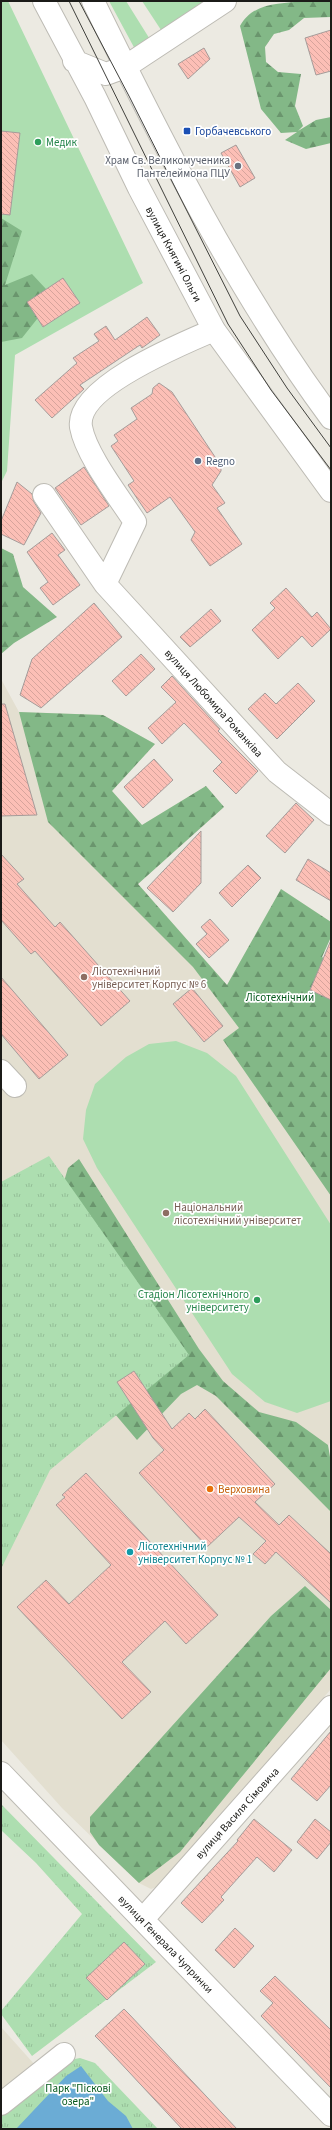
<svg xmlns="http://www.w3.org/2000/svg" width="332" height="2130" font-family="'Source Sans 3',sans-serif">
	<defs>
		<pattern id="forest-firs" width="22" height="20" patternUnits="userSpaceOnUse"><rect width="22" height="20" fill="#83b887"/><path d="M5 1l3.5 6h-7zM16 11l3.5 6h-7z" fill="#6a956d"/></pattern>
		<pattern id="park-tufts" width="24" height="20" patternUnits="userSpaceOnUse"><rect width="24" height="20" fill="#addeb0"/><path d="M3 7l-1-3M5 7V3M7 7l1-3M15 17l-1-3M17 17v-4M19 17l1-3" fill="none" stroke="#94be97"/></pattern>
		<pattern id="building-back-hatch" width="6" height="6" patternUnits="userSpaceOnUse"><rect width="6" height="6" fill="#fcbfb6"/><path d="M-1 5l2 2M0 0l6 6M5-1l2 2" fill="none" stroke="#d7a49c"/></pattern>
	</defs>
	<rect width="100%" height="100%" fill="#eceae2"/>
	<path fill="#e3dfd0" d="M1,679l18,33 84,3 52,29 -43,47 30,34 64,-39 18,21 -86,77 89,101 54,-96 50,33v15l-9,20 9,6v478l-3,5 3,17v226l-172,197 -8,3 -12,-6 -77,-75 -61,-68z
		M1,2027l34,38 -34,25z"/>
	<path fill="#addeb0" d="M1,1h7l135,282 -128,72 -8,116 -6,12z
		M109,1h17l25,40 -15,10z
		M142,1h70l-49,32z
		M176,1041l31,12 29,23 95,149v176l-34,12 -32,-11 -33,-28 -135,-206 -14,-29 3,-29 9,-26 31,-27 23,-13z"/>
	<path fill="url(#forest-firs)" d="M304,1h27v16l-27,1 -15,12 -15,4 -9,13 1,15 12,10 23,2 -6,32 8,20 -5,5 18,-11 15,-3v26l-25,6 -21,-9 12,-8 -16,1 -20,-24 -21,-83c13,-24 40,-22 64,-25z
		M1,218l21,13 -17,54 27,-11 14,15 -1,20 -23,29 -21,4z
		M1,548l12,6 10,33 34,30 -43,26 -13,11z
		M19,712l84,3 52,29 -43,47 30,34 64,-39 18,21 -86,77 89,101 54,-96 50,33v15l-9,20 9,6v233l-108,-156 16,-12 -46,-61 -145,-145z
		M79,1159l120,190 24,32 36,31 37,10 32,23 3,18v49l-115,-116 -19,-11 -16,9 -44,46 -28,-33 -54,-195 13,-44z
		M305,1586l26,24v58l-151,184 -41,31 -40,-38 -9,-13v-15l181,-201z"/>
	<path fill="url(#park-tufts)" d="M49,1156l140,199 -139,115 -49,99v-387z
		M1,1804l155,158 -124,94 -31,-42v-3l81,-97 -46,-51 -35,-33z
		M80,2058l15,5 63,66h-157v-17l63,-51z"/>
	<path fill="#6bacd5" d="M81,2066l27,35 18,15 7,13h-117l50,-53z"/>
	<path fill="url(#building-back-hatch)" stroke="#a59c9a" d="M331,30v41l-15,4 -11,-37z
		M204,48l6,11 -22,20 -10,-15z
		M1,131l19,2 -10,82 -9,-1z
		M236,145l19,33 -15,9 -19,-34z
		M63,278l17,25 -37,24 -16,-25z
		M147,317l13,18 -18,13 -2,-3 -60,40 4,4 -32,29 -17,-18 42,-37 -4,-5 26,-17 -5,-7 12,-8 9,14z
		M159,383l13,9 49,74v5l-9,14 13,18 -8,5 25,36 -32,22 -19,-26 4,-8 -25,-35 -23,16 -19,-28 6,-4 -23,-35 7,-5 -4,-6 23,-16 -6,-11 21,-14 1,-6z
		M84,467l25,39 -28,19 -26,-37z
		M17,482l15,12 2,8 7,11 -17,32 -23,-11v-13z
		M52,533l13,17 -7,5 22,30 -27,20 -13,-17 8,-6 -21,-30z
		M286,588l26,29 5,-5 14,17 -19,18 -10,-11 -24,23 -26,-29 23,-22 -5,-5z
		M94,603l28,34 -81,71 -21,-13 12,-36z
		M211,609l10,12 -31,26 -10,-10z
		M141,654l14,15 -29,27 -14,-15z
		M172,676l48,53 -2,2 40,40 -22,23 -23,-23 9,-9 -38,-39 -22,21 -14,-16 28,-26 -15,-15z
		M298,683l17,18 -38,38 -29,-30 17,-16 11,11z
		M1,704h4l32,111 -36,1z
		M154,759l19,21 -30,28 -19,-21z
		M296,803l18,17 -29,33 -19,-17z
		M201,831v52l-28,29 -26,-24z
		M1,854l23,25 -7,5 38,43 5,-5 70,79 -29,25 -66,-75 -4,3 -30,-34z
		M308,859l23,14v28l-35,-21z
		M248,865l13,13 -29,29 -13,-14z
		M210,919l19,21 -20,18 -13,-14 11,-10 -6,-7z
		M331,940v60l-21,-10z
		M1,977l67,78 -29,24 -38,-45z
		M192,988l31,38 -19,16 -31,-38z
		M134,1371l38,58 17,-16 6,6 10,-10 70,75 -20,18 24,23 10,-10 42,39v49l-55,-51 -11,12 -12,-10 13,-13 -27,-24 -32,30 -68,-74 25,-23 -11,-12 -36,-56z
		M86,1473l132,142 -32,29 -21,-23 -43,41 29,30 -29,27 -105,-112 29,-27 23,24 42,-39 -55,-60 9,-8 -3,-2z
		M331,1731v54l-14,16 -26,-22z
		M254,1819l38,31 -18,22 -17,-15 -36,40 3,3 -22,23 -21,-20 57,-62 -1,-1z
		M315,1819l16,13v10l-14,17 -20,-17z
		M235,1928l19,18 -20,22 -19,-18z
		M124,1942l21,22 -38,36 -21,-22z
		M275,1976l56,54v58l-70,-72 12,-13 -13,-12z
		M124,2009l5,5 108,115h-55l-81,-87 -6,-6z"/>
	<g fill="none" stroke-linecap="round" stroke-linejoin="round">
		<defs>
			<path id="minor" d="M125,67l100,-66
				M44,495l61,89 172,188 54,42
				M105,584l30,-62c-16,-25 -49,-67 -54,-95 -6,-40 103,-84 133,-97
				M1,1071l14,15
				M1,1773l330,342
				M143,1919l188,-212
				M1,2104l63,-50"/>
			<path id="major" d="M44,1l51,96 44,91 75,142 117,161
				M93,1c69,141 144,290 238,417
				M74,61l32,13 19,-7"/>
		</defs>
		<use href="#minor" stroke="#bdbbb4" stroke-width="24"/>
		<use href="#major" stroke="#bdbbb4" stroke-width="24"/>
		<use href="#minor" stroke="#fff" stroke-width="22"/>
		<use href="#major" stroke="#fff" stroke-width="22"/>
		<path stroke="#41413d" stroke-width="1" d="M69,1l159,323 43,66 60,80
			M79,1l50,95 111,220 47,72 44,60"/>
	</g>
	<rect fill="#1a4fb4" stroke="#fff" stroke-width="1.5" x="183" y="127" width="8" height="8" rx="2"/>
	<g fill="#2e9e5b" stroke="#fff" stroke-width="1.5">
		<circle cx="38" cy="142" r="4"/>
		<circle cx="257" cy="1300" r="4"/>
	</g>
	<circle fill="#6b7280" stroke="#fff" stroke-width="1.5" cx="238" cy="166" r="4"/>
	<circle fill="#5c6f8a" stroke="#fff" stroke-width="1.5" cx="198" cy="461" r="4"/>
	<g fill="#8d6e63" stroke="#fff" stroke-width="1.5">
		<circle cx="84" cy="977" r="4"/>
		<circle cx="166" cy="1213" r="4"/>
	</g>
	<circle fill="#e8710a" stroke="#fff" stroke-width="1.5" cx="210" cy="1489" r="4"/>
	<circle fill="#0f9aa8" stroke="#fff" stroke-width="1.5" cx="130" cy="1552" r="4"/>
	<g text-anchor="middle" stroke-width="3.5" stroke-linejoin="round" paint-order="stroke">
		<g font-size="11" fill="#164399" stroke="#fff" text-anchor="start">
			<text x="195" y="135">Горбачевського</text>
		</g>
		<g font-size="11" fill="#27864d" stroke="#fff" text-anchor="start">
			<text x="46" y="146">Медик</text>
			<text x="249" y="1298" text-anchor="end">Стадіон Лісотехнічного<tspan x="249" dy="13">університету</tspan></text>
		</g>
		<g font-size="11" fill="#5b616d" stroke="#fff" text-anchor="end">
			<text x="230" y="164">Храм Св. Великомученика<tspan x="230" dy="13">Пантелеймона ПЦУ</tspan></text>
		</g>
		<g font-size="11" fill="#1b1b18" stroke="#fff">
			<text transform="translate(174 254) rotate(62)" y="4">вулиця Княгині Ольги</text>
			<text transform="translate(214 703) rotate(48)" y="4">вулиця Любомира Романківа</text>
			<text transform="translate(237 1813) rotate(-48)" y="4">вулиця Василя Сімовича</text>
			<text transform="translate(166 1944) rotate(46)" y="4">вулиця Генерала Чупринки</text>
		</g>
		<g font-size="11" fill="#4e5e75" stroke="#fff" text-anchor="start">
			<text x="206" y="465">Regno</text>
		</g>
		<g font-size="11" fill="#785e54" stroke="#fff" text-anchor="start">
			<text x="92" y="975">Лісотехнічний<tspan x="92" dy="13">університет Корпус № 6</tspan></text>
			<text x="174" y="1211">Національний<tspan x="174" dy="13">лісотехнічний університет</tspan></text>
		</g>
		<g font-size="11" fill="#05591c" stroke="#fff">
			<text x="280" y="1001">Лісотехнічний</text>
			<text x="78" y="2092">Парк "Піскові<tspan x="78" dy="13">озера"</tspan></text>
		</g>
		<g font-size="11" fill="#c56008" stroke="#fff" text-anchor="start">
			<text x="218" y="1493">Верховина</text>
		</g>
		<g font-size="11" fill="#0d838f" stroke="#fff" text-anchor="start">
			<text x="138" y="1550">Лісотехнічний<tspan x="138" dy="13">університет Корпус № 1</tspan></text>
		</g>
	</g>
	<rect width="332" height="2130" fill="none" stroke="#1b1b18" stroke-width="4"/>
</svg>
